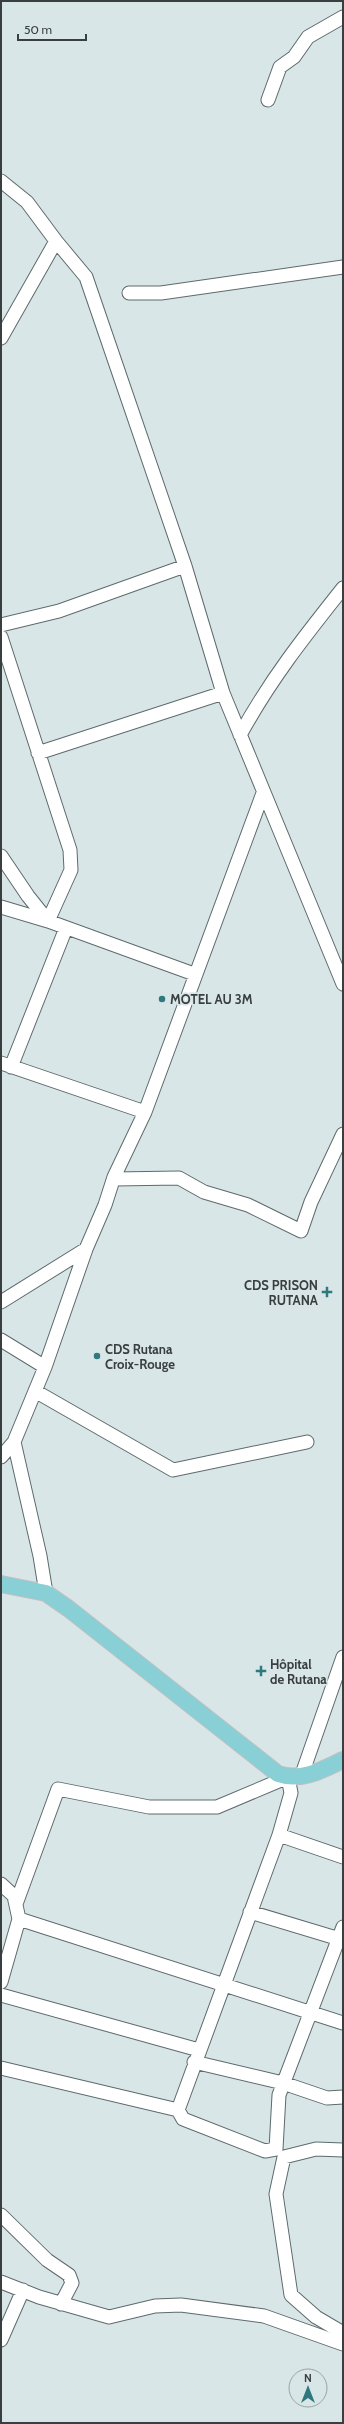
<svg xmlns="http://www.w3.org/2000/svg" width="344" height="2424" font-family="Cabin,sans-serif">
	<rect width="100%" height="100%" fill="#d9e6e7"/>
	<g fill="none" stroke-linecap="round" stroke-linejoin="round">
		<defs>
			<path id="minor" d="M268,100l12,-33 14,-10 14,-20 35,-20
				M1,181l26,21 29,39 30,36 99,289 38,127 120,291
				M129,293h32l182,-26
				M1,338l55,-97
				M1,625l58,-14 126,-45
				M1,637l69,213 1,20 -23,51 -47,-14
				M240,735c30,-55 64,-98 103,-147
				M38,753l185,-60
				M1,856l27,40 20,25 146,53
				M1,1063l144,49
				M11,1067l55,-139
				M114,1179l65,-1 25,14 44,13 53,26 10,-29 32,-68
				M1,1302l85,-53
				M1,1340l44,27
				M35,1391l138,79 134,-28
				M14,1442l26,114 6,37
				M1,1457l13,-15 31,-75 41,-118 19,-44 9,-28 31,-65 118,-319
				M301,1777l42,-120
				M279,1835l64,22
				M1,1884l13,12 5,23 324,104
				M16,1904l42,-115 91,18h68l71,-30 3,16 -12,42 -101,275
				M250,1912l93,28
				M1,1982l18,-63
				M1,1995l198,55
				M194,2062l89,21 44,15 16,-1
				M1,2068l177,42 5,9 82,32 11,-2 3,-54 64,-168
				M343,2150l-27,-1 -32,8 -8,37 15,101 25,22 27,16
				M1,2215l46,45 22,15 3,8 -11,21
				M1,2282l38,15 70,20 46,-11 26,-1 83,11 79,28
				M1,2340l22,-50"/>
			<path id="major" d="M1,1584l45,9 23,16 209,165c23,8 44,-4 65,-14"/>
		</defs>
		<use href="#minor" stroke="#5e6a6b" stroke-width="15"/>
		<use href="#major" stroke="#c0c1c2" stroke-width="18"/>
		<use href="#minor" stroke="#fff" stroke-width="13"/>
		<use href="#major" stroke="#88cfd6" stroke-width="16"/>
	</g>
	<g fill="#2f787e" stroke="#d9e6e7" stroke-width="1.5">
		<circle cx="162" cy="999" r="4"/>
		<path d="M325 1286h4v4h4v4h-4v4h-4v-4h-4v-4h4z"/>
		<circle cx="97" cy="1356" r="4"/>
		<path d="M259 1665h4v4h4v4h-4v4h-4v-4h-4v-4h4z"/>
	</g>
	<g text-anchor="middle" stroke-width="3.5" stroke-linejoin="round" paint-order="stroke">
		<g font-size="13" font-weight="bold" fill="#393e3f" stroke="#d9e6e7" text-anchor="start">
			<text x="170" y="1004">MOTEL AU 3M</text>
			<text x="318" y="1290" text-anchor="end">CDS PRISON<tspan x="318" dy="15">RUTANA</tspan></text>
			<text x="105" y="1354">CDS Rutana<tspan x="105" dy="15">Croix-Rouge</tspan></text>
			<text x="270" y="1669">Hôpital<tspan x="270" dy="15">de Rutana</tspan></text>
		</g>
	</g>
	<rect width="344" height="2424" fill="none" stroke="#393e3f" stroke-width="4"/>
	<g transform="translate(308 2388)"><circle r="19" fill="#d9e6e7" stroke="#99a3a4"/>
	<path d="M0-3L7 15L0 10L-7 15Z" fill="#2f787e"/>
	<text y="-6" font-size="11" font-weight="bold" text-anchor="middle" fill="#393e3f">N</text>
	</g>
	<path d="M18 34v6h68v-6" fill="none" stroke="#393e3f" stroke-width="2"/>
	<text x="24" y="34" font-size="12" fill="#393e3f" stroke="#d9e6e7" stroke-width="3" paint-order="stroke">50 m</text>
</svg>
